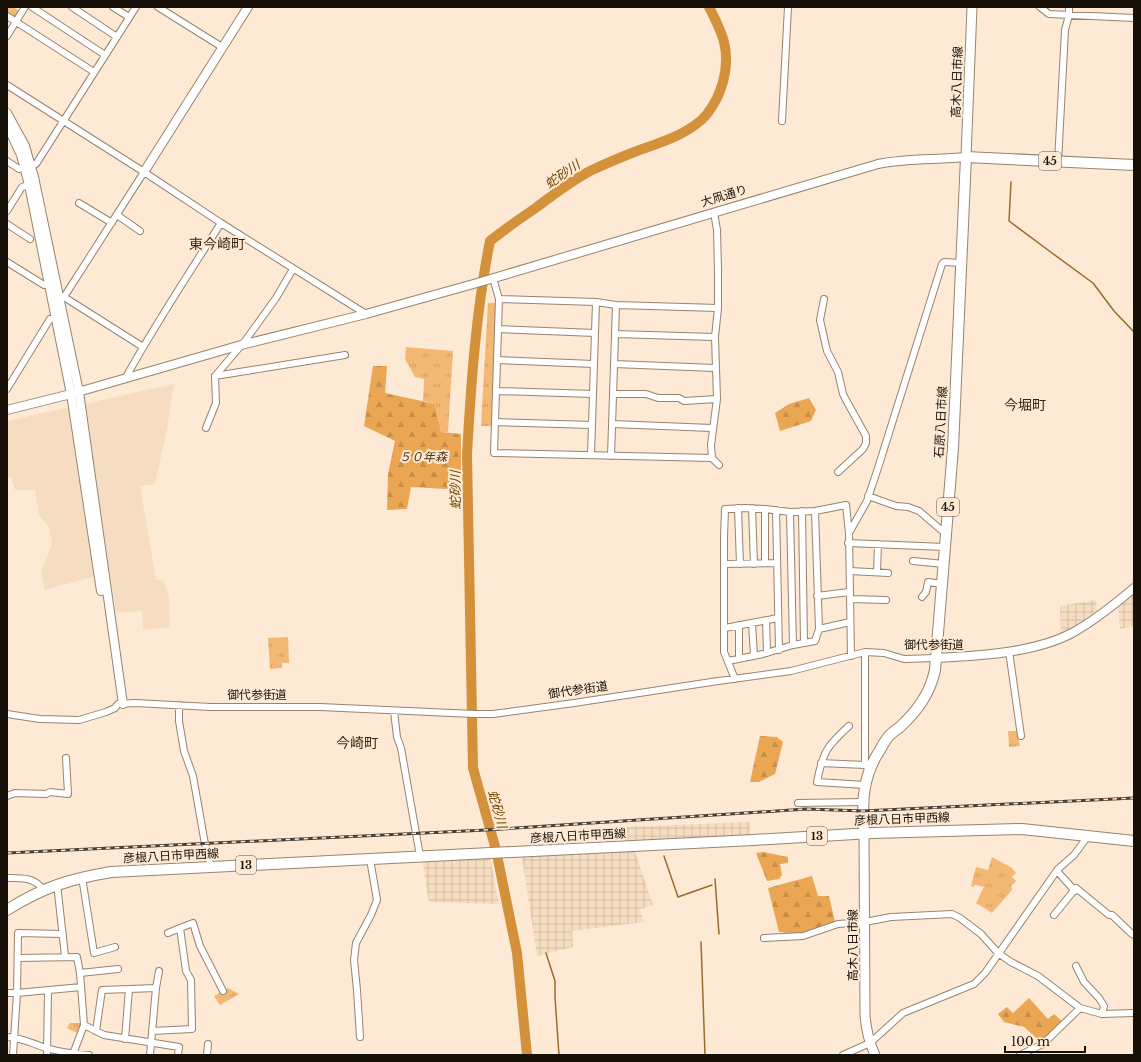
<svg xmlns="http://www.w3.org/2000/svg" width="1141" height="1062" font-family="'Libre Baskerville','Noto Sans JP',serif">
	<defs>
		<pattern id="industrial-grid" width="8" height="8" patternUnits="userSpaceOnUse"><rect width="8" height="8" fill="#f6ddc1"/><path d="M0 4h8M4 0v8" fill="none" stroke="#d2bda4"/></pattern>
		<pattern id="forest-firs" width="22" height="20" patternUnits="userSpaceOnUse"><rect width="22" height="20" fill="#eaa653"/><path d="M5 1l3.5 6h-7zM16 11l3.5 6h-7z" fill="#c88e47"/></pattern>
		<pattern id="park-tufts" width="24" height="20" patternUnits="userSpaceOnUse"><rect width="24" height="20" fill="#f3b873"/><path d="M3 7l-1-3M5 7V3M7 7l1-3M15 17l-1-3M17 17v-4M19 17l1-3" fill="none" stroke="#d09d62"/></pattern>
	</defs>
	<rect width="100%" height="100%" fill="#feead4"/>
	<path fill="#f6ddc1" d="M174,384l-7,45 -12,55 -15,2 16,94h7l6,16 1,31 -27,3 -1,-19 -26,2 -6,-41 -65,18 -4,-18 11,-28 -3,-17 -10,-12 -4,-25h-20l-4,-13h-4v-56z"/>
	<path fill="url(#industrial-grid)" d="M1134,594v32l-14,3 -2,-23z
		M1096,600l1,10 -21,16 -15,9 -1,-29z
		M750,822v16l-144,5 -1,-3 -3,1 -2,-13z
		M634,849l19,56 -13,4 4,13 -72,9 1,16 -36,9 -15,-99z
		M490,857l9,47 -70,-2 -7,-43z"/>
	<path fill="url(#forest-firs)" d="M373,366h14l-2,27 50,11 6,28 20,2v51l-15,4 -35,-2 -4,22 -20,1 1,-36 7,-33 -31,-15z
		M809,398l7,12 -5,11 -31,10 -5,-18 14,-9z
		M760,736l17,1 6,5 -8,32 -16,8h-9z
		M763,852l25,5v6l-8,1 2,11 -3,4 -12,2 -11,-28z
		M812,876l6,20h11l6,26 -32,12 -24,-2 -11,-44z
		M1029,998l19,21 6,-5 9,8 -22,20 -17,-15 -20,-5 -6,-8 9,-7 6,6z"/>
	<path fill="url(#park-tufts)" d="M7,7h6l7,4 -5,8 -8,-5z
		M488,303h10l-5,123h-12z
		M406,347l47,4 -5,81h-7l-6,-28 -12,-3 1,-22 -9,-2 -10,-18z
		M288,637l1,26h-7v5l-12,1 -2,-31z
		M1008,731h9l3,15 -11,1z
		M992,857l20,11 4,5 -4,4 4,4 -5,5 1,4 -20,23 -16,-10 8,-16 -9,-2 -2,2 -2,-1 5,-19 12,3z
		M228,988l11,6 -19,11 -6,-9z
		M70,1023h12l-3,11 -12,-6z"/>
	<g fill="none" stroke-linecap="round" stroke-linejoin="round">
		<path stroke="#9b6a2c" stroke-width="1.5" d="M1011,182l-2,39 43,32
			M1052,253l41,30 21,28 20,21
			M664,856l14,41 34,-12
			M715,879l4,55
			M701,942l4,113
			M546,953l9,28v16l4,58"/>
		<path stroke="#d3913b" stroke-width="10" d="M527,1055l-10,-102 -21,-103 -23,-82 -6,-313c4,-72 9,-144 23,-214 15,-12 31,-23 47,-34 17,-13 34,-26 53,-36 15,-7 31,-14 47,-20 22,-8 55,-18 70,-37 7,-9 13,-21 16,-32 8,-31 0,-48 -14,-75"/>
		<defs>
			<path id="minor" d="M32,7l73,48
				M72,7l45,30
				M113,7l16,10
				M158,7l64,40
				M1040,7l9,7 85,4
				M7,16l87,56
				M7,36l18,-29
				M7,85l137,87 77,51 145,91
				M782,121l6,-114
				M7,161l12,8 6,-2
				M1058,162l7,-132 4,-15v-8
				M31,165l5,-1 100,-157
				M79,203l33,20
				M7,211l15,-24 7,-2
				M117,215l23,16
				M7,224l23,15
				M7,262l37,23 5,-1
				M493,278l6,21 -5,154 218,5 7,7
				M64,297l79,50
				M57,299l7,-2 80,-125
				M499,299l97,3 20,3 102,3
				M824,299l-4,21 7,31 11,21 5,22 3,6 20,36v7l-3,6 -25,23
				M498,329l97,4
				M615,334l100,3
				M497,360l97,4
				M614,364l101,4
				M215,376l130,-21
				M125,379c29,-53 63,-104 96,-156
				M7,389l43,-70
				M496,391l97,3
				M613,394h33l12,4h21l5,3 33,-2
				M495,422l97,3
				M612,424l100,4
				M206,428l10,-25 -1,-27 30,-35 31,-43 17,-29
				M591,455l5,-153
				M611,456l5,-151
				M712,458l-1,-13 6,-46 -2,-62 3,-29v-38l-1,-40 -3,-18
				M868,496l28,10 12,1 11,4 27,23
				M738,508l2,56
				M752,508l2,56
				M776,510l3,140
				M802,511l2,132
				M815,511l4,118
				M790,512l3,133
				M849,533l18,-32 11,-33 64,-204 2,-2 18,1
				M848,543l97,4
				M913,561l31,3
				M765,563v-54
				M724,564l53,-1
				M850,571l38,2
				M877,572l1,-28
				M817,596l32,-4
				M922,597l4,-5 2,-10 14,2
				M850,599l36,1
				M766,620l1,33
				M752,623l2,33
				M739,625v33
				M725,628l53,-10
				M1009,651l12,85
				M865,652v113l4,4
				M728,661l35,-7 30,-9 22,-4 4,-12 31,-7
				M735,679l-11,-27v-115l1,-28 21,-1 19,1 25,3 25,-1 31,-6 3,28 2,123
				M179,705v16l5,30 9,25 12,68 6,23
				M394,711l3,26 4,11 19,108
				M7,714l33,5 39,1 27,-8 9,-4 3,-4 17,-1 76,4h109l154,7h19l81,-11 144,-22 73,-10 74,-19 19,1 20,6 31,-1
				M849,726c-23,21 -26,26 -32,56l48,3
				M821,763l44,2
				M7,796l8,-3 31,1 4,-2 18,2 -2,-36
				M798,803l65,-1
				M1057,871l18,20
				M82,877l12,76 21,-6
				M7,878c14,0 28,-1 36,12
				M57,884l8,72
				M1054,915l22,-27 33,27h3l20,19 2,1
				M168,933l12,-5
				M764,938l39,-2 35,-12 27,-2 26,-5 61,-3 8,4 21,16 17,19 13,9 27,14 42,32 22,6 32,-1
				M18,958l59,-1 3,16 4,52 -11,29
				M1076,966l8,16 15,16 5,8 -2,8
				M80,973l38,-4
				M7,993h10l64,-6
				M84,1025l20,10 75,12 -1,8
				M96,1031l6,-41 54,-2
				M152,1031l40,-2 -1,-49 -5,-9 -6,-43 13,-5 7,23 23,45
				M7,1037c13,0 26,7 39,11 14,4 29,6 43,7
				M360,1037l-3,-47 -3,-30 2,-17 15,-28 6,-15 -7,-41
				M125,1039l4,-50
				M13,1055l4,-62 1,-60 45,1
				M47,1055l1,-64
				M150,1055l6,-67 3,-17
				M207,1055l1,-11
				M843,1055l27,-12 33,-30 71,-29 11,-11 73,-104 16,-14 14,-19
				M1020,1055l23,-11 37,-36"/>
			<path id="tertiary" d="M7,113l18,33 9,31 45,215 44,312
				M7,125l14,30 8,30 42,209 30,197
				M144,172l104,-165
				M7,410l64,-16 170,-49 125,-31 111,-31 401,-119c28,-6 59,-4 88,-7
				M935,658c42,-2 100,-5 137,-25 22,-12 43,-29 62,-45"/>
			<path id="secondary" d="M966,157l6,-150
				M864,833l1,182c1,14 4,27 10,40"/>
			<path id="primary" d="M864,833c-2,-30 -2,-56 16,-83 2,-4 5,-9 8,-13 3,-4 8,-7 12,-10 17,-16 30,-33 35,-57l18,-222 13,-291 168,8
				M7,910c36,-23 63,-31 104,-38l642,-32 119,-7 150,-4 112,12"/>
		</defs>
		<use href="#minor" stroke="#968470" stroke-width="8"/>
		<use href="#tertiary" stroke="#968470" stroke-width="10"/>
		<use href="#secondary" stroke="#968470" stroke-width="11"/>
		<use href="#primary" stroke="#968470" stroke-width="12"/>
		<use href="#minor" stroke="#fff" stroke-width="6"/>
		<use href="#tertiary" stroke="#fff" stroke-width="8"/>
		<use href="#secondary" stroke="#fff" stroke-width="9"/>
		<use href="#primary" stroke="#fff" stroke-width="10"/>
		<defs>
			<path id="rail" d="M7,853l479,-23 320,-21 57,2 271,-13"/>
		</defs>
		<use href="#rail" stroke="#473e34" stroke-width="3"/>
		<use href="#rail" stroke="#feead4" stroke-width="1.5" stroke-dasharray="4.5" stroke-linecap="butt"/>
	</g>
	<g text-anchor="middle" stroke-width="4" stroke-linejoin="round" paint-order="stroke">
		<g fill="#feead4" stroke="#5c5146" stroke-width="1">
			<rect x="1039" y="152" width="22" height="18" rx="3"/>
			<rect x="937" y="498" width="22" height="18" rx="3"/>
			<rect x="807" y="827" width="20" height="18" rx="3"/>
			<rect x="236" y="856" width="20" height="18" rx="3"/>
		</g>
		<g font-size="11" font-weight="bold" fill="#171009">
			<text x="1050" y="165">45</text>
			<text x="948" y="511">45</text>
			<text x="817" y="840">13</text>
			<text x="246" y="869">13</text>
		</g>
		<g font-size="12" fill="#171009" stroke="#feead4">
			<text transform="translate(957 82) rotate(-88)" y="4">高木八日市線</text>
			<text transform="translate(724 196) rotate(-17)" y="4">大凧通り</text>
			<text transform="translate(941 422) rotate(-87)" y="4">石原八日市線</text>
			<text x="934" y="649">御代参街道</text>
			<text transform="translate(578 690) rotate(-8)" y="4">御代参街道</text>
			<text x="257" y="699">御代参街道</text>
			<text transform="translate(902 819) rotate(-2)" y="4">彦根八日市甲西線</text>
			<text transform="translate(578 836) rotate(-3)" y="4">彦根八日市甲西線</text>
			<text transform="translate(171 856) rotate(-3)" y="4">彦根八日市甲西線</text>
			<text transform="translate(853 945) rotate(-90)" y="4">高木八日市線</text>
		</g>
		<g font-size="12" font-style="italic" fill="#4e330f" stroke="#feead4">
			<text x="423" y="461">５０年森</text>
		</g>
		<g font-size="13" font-style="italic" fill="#704500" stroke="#feead4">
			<text transform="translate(562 174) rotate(-34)" y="5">蛇砂川</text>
			<text transform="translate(455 490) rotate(-91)" y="5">蛇砂川</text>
			<text transform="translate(498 809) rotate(75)" y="5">蛇砂川</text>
		</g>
		<g font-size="14" fill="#382917" stroke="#feead4">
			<text x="217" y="249">東今崎町</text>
			<text x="1025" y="410">今堀町</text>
			<text x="357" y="748">今崎町</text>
		</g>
	</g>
	<rect width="1141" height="1062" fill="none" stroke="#171009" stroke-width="16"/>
	<path d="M1005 1046v6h80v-6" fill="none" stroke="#171009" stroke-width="2"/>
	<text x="1011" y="1046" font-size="12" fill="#171009" stroke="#feead4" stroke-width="3" paint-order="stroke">100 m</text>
</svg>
